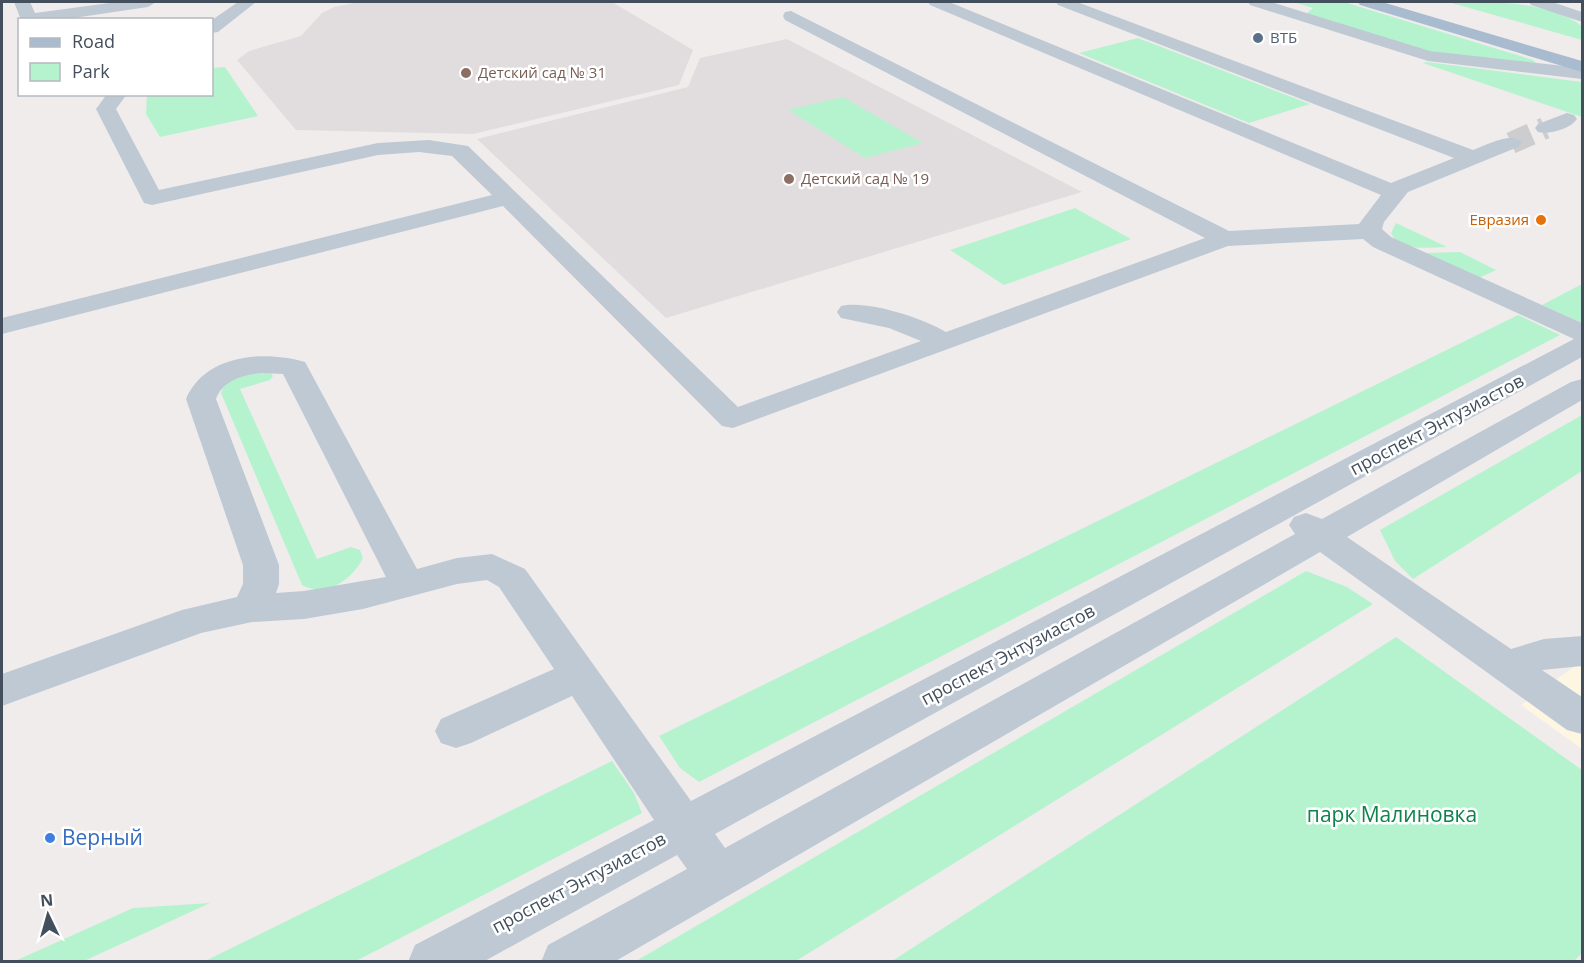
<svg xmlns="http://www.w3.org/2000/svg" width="1584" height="963" font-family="'Open Sans',sans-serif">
	<rect width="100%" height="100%" fill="#f0ecec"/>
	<path fill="#fdf6e3" d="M1582,661v88l-61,-44z"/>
	<path fill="#e1ddde" d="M360,2h252l81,48 -14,35 -206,49 -177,-4 -59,-70 12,-9 52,-15 21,-23 12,-6z
		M787,39l295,153 -416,126 -189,-179 211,-52 12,-29z"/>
	<path fill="#b5f3cf" d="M1293,2h51l189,58 4,4 -117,-14 -109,-34 -4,-3 6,-5z
		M1448,2c45,0 98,-2 134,24v14z
		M1138,38l13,5 159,61 -61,19 -170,-70z
		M1427,62l155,20v35l-159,-54z
		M225,67l33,49 -98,21 -14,-23 1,-18 65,-2v-26z
		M843,97l80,46 -58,15 -77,-48z
		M1075,208l56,31 -127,46 -54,-35z
		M1396,223l51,24c-18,0 -46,6 -56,-14z
		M1460,252l36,18 -17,8 -54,-25z
		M1582,284v39l-40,-18z
		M1518,315l42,20 -861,447 -19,-14 -21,-32z
		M262,373h9l2,3 -3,4 -30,9 77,170 34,-12 9,3 3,8c-11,22 -37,40 -61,27l-81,-192c5,-16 25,-18 41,-20z
		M1582,415v56l-169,108 -18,-18 -15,-31z
		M1306,571l41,16 26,17 -577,357h-160z
		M1396,637l186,133v183l-8,8h-682z
		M612,761l22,32 8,20 -286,148h-151z
		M210,903l-126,58h-69l118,-53z"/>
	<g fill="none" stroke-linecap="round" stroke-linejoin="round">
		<path stroke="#cdcdcf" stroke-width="22" stroke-dasharray="22 11" stroke-linecap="butt" d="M1511,143l34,-15"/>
		<path fill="#bec9d4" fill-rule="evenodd" d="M14,2h16l5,11 82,-11h39l-8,5 -88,13h-39z
			M238,2h18l-38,30 -6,1v-13z
			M928,2h21l442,181 63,-25 -396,-153 -2,-3h21l396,148c14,-5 31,-15 45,-11l4,4 -4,4 -110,45 -24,30 -2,7 9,8 191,86v34l-867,477 10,14 570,-314 -6,-9 5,-8 12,-4 16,6 249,-137 11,-3v21l-235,137 164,112 33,-10 38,-3v30l-40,4 40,27v37l-15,-4 -247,-178 -706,410h-73l7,-17 139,-76 -10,-14 -194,107h-75l7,-17 239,-125 -82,-124 -101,47 -15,5 -15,-5 -6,-12 6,-12 113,-50 -55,-82 -12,-7 -30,4 -94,25 -59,10 -52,3 -51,11 -199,73v-32l180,-64 55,-13 6,-13v-19l-57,-166c19,-45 78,-49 119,-37l112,207 40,-11 35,-4 33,15 166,232 883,-462 -201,-92 -10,-8 -135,7 -495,182 -11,-2 -219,-220 -501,128v-16l490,-123 -40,-39 -33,-4 -41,3 -226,50 -8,-2 -48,-94 11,-15h20l-11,15 43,81 219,-47 51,-3 39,6 270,261 183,-66 -32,-13 -48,-10 -4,-6 4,-6c27,-6 81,12 105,26l259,-94 -420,-218 -2,-4 2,-4 6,-1 438,220 130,-7 22,-29 -451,-190zM262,373l21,1 103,203 -82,14 -28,2 3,-9v-19l-63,-166c7,-19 27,-24 46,-26z
			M1248,2h23l159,49 152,17v11l-154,-18 -178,-56z
			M1529,2h23l30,10v10l-51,-17z
			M1567,113l7,2 3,4c-7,10 -28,16 -39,13l-3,-4 3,-4z"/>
		<path fill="#a9bbcf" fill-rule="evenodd" d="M1358,2h24l200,59v11l-222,-67z"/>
	</g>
	<circle fill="#5c6f8a" stroke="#fff" stroke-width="2" cx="1258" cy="38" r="6"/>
	<g fill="#8d6e63" stroke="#fff" stroke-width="2">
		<circle cx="466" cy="73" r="6"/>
		<circle cx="789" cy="179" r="6"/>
	</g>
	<circle fill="#e8710a" stroke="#fff" stroke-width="2" cx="1541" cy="220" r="6"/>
	<circle fill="#3f7fe0" stroke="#fff" stroke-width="2" cx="50" cy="838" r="6"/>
	<g text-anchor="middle" stroke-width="5" stroke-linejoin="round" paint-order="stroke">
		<g font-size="15" fill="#4e5e75" stroke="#fff" text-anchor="start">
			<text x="1270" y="43">ВТБ</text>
		</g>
		<g font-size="15" fill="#785e54" stroke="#fff" text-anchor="start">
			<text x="478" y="78">Детский сад № 31</text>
			<text x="801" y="184">Детский сад № 19</text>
		</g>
		<g font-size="15" fill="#c56008" stroke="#fff" text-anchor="end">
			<text x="1529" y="225">Евразия</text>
		</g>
		<g font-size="18" fill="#434f5c" stroke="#fff">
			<text transform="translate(1437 425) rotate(-28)" y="6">проспект Энтузиастов</text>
			<text transform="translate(1008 655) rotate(-28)" y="6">проспект Энтузиастов</text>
			<text transform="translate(579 883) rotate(-28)" y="6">проспект Энтузиастов</text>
		</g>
		<g font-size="21" fill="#0e834c" stroke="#fff">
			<text x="1392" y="822">парк Малиновка</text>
		</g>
		<g font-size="21" fill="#366cbe" stroke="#fff" text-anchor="start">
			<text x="62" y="845">Верный</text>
		</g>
	</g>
	<rect width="1584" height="963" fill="none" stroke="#434f5c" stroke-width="6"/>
	<rect x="18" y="18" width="195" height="78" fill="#ffffff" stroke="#b4b9be" stroke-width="1.5"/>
	<rect x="30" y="38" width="30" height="9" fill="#a9bbcf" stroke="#b4b9be" stroke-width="1.5"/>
	<text x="72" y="48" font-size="18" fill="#434f5c">Road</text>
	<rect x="30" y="63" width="30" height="18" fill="#b5f3cf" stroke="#b4b9be" stroke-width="1.5"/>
	<text x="72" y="78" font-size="18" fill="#434f5c">Park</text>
	<g transform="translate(48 915) rotate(355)" stroke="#ffffff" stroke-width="4.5" paint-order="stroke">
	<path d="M0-4.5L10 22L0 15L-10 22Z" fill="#434f5c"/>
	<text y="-9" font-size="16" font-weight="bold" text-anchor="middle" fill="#434f5c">N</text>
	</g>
</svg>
